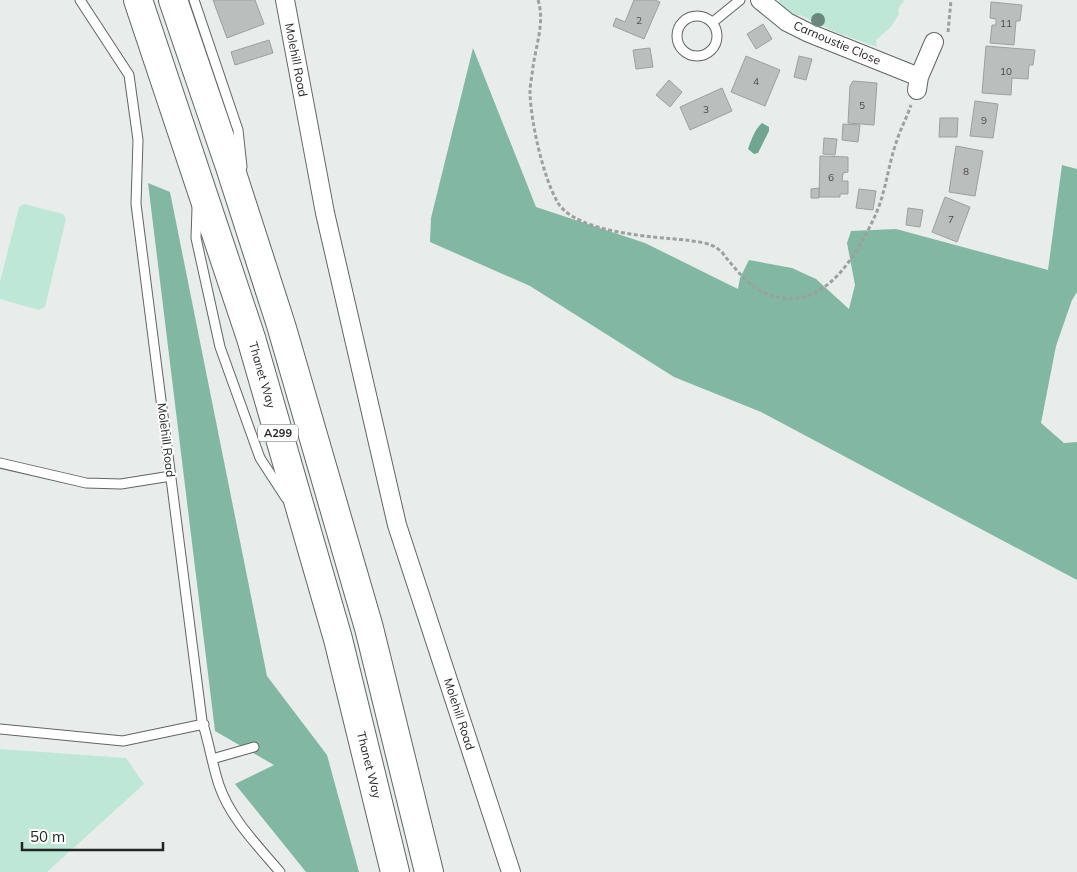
<svg xmlns="http://www.w3.org/2000/svg" width="1077" height="872" font-family="Mulish,sans-serif">
	<rect width="100%" height="100%" fill="#e8edeb"/>
	<path fill="#bee7d7" d="M779,0h124l1,2c-4,3 -7,7 -5,12l-8,13 -15,13 1,7 -42,-15 -35,-17 -10,1 -10,-7z
		M24,204l39,10 3,5 -21,88 -6,3 -39,-11v-17l19,-75z
		M0,749l126,9 18,26 -97,88h-47z"/>
	<path fill="#82b7a3" d="M473,48l63,159 109,36 93,46 2,-11 9,-18 43,8 24,11 33,30 6,-24 -8,-42 4,-12 45,-2 152,41 14,-105 15,4v123l-5,8 -16,46 -15,77 23,20 13,-1v138l-316,-168 -87,-35 -144,-91 -100,-44 1,-24z
		M148,183l22,9 97,484 60,79 32,117h-53l-71,-88 39,-19 -59,-34z"/>
	<path fill="#70a591" d="M762,123l7,4v4l-11,22 -4,1 -6,-5c3,-9 7,-20 14,-26z"/>
	<path fill="#babebc" stroke="#9ca19f" d="M213,0h42l9,24 -37,14z
		M634,0h21l5,2 -16,37 -31,-13 3,-8 9,4z
		M991,2l31,3 -2,16h-4l-2,24 -24,-2 2,-18h4v-6l-6,-1z
		M763,24l9,15 -16,10 -9,-15z
		M269,40l4,13 -38,12 -4,-13z
		M986,46l49,4 -2,15h-4l-1,14 -16,-1 -1,17 -29,-2z
		M650,48l3,19 -17,2 -3,-19z
		M746,56l34,14 -15,36 -34,-14z
		M799,56l13,3 -6,21 -12,-3z
		M669,80l13,12 -12,15 -14,-12z
		M853,81l24,2 -3,42 -26,-2 2,-37z
		M722,88l10,23 -42,19 -10,-23z
		M975,101l23,3 -5,34 -23,-2z
		M940,118h18l-1,19h-18z
		M843,124l17,1 -2,17 -16,-2z
		M824,138l13,1 -2,16 -12,-1z
		M956,146l27,5 -8,45 -26,-4z
		M820,156l28,1v15l-5,1 -1,8h6v13h-8v3h-21z
		M819,188v10h-8v-9z
		M859,189l17,2 -3,19 -17,-2z
		M945,197l25,10 -13,35 -25,-10z
		M908,208l15,2 -3,17 -14,-2z"/>
	<g fill="none" stroke-linecap="round" stroke-linejoin="round">
		<defs>
			<path id="service" d="M80,0l49,75 9,65 -2,64 66,517c7,21 10,43 17,64 11,33 39,61 61,87
				M194,0l44,130 4,37
				M677 36a20 20 0 1 1 40 0a20 20 0 1 1-40 0Z
				M713,22l27,-22
				M197,208l-1,30 24,109 40,111 26,40
				M0,463l86,20 35,1 50,-8
				M0,729l123,12 81,-17
				M212,759l42,-12"/>
			<path id="minor" d="M285,0l40,213 72,312 114,347
				M760,0l27,22 22,11 110,44
				M917,90l2,-13 15,-35"/>
			<path id="trunk" d="M138,0l113,338 87,301 57,233
				M173,0l57,167 51,158 88,303 60,244"/>
		</defs>
		<use href="#service" stroke="#616563" stroke-width="11"/>
		<use href="#minor" stroke="#616563" stroke-width="20"/>
		<use href="#trunk" stroke="#616563" stroke-width="30"/>
		<path stroke="#9ca09f" stroke-width="3" stroke-dasharray="4 2.5" stroke-linecap="butt" d="M538,0c7,22 -2,45 -5,67 -1,9 -3,18 -3,26 1,30 13,84 28,110 19,30 95,34 128,37 10,2 23,2 32,9 4,2 7,8 10,11 10,12 20,24 33,31 57,29 93,-30 114,-75 11,-24 13,-51 22,-76 4,-12 10,-23 14,-35
			M948,32l3,-32"/>
		<use href="#service" stroke="#fff" stroke-width="9"/>
		<use href="#minor" stroke="#fff" stroke-width="18"/>
		<use href="#trunk" stroke="#fff" stroke-width="28"/>
	</g>
	<circle fill="#6a887f" cx="818" cy="20" r="7"/>
	<g text-anchor="middle" stroke-width="4" stroke-linejoin="round" paint-order="stroke">
		<g font-size="10" fill="#494b4a">
			<text x="639" y="24">2</text>
			<text x="1006" y="27">11</text>
			<text x="1006" y="75">10</text>
			<text x="756" y="85">4</text>
			<text x="862" y="109">5</text>
			<text x="706" y="113">3</text>
			<text x="984" y="124">9</text>
			<text x="966" y="175">8</text>
			<text x="831" y="181">6</text>
			<text x="951" y="223">7</text>
		</g>
		<rect fill="#fff" stroke="#656666" stroke-width="1" x="258" y="424.5" width="40" height="17" rx="4"/>
		<g font-size="11" font-weight="bold" fill="#232524">
			<text x="278" y="437">A299</text>
		</g>
		<g font-size="12" fill="#232524" stroke="#fff">
			<text transform="translate(837 43) rotate(23)" y="4">Carnoustie Close</text>
			<text transform="translate(296 60) rotate(79)" y="4">Molehill Road</text>
			<text transform="translate(262 375) rotate(74)" y="4">Thanet Way</text>
			<text transform="translate(166 440) rotate(83)" y="4">Molehill Road</text>
			<text transform="translate(459 714) rotate(72)" y="4">Molehill Road</text>
			<text transform="translate(369 765) rotate(76)" y="4">Thanet Way</text>
		</g>
	</g>
	<path d="M22 842v8h141v-8" fill="none" stroke="#232524" stroke-width="2.5"/>
	<text x="30" y="842" font-size="15" fill="#232524" stroke="#ffffff" stroke-width="4" paint-order="stroke">50 m</text>
</svg>
